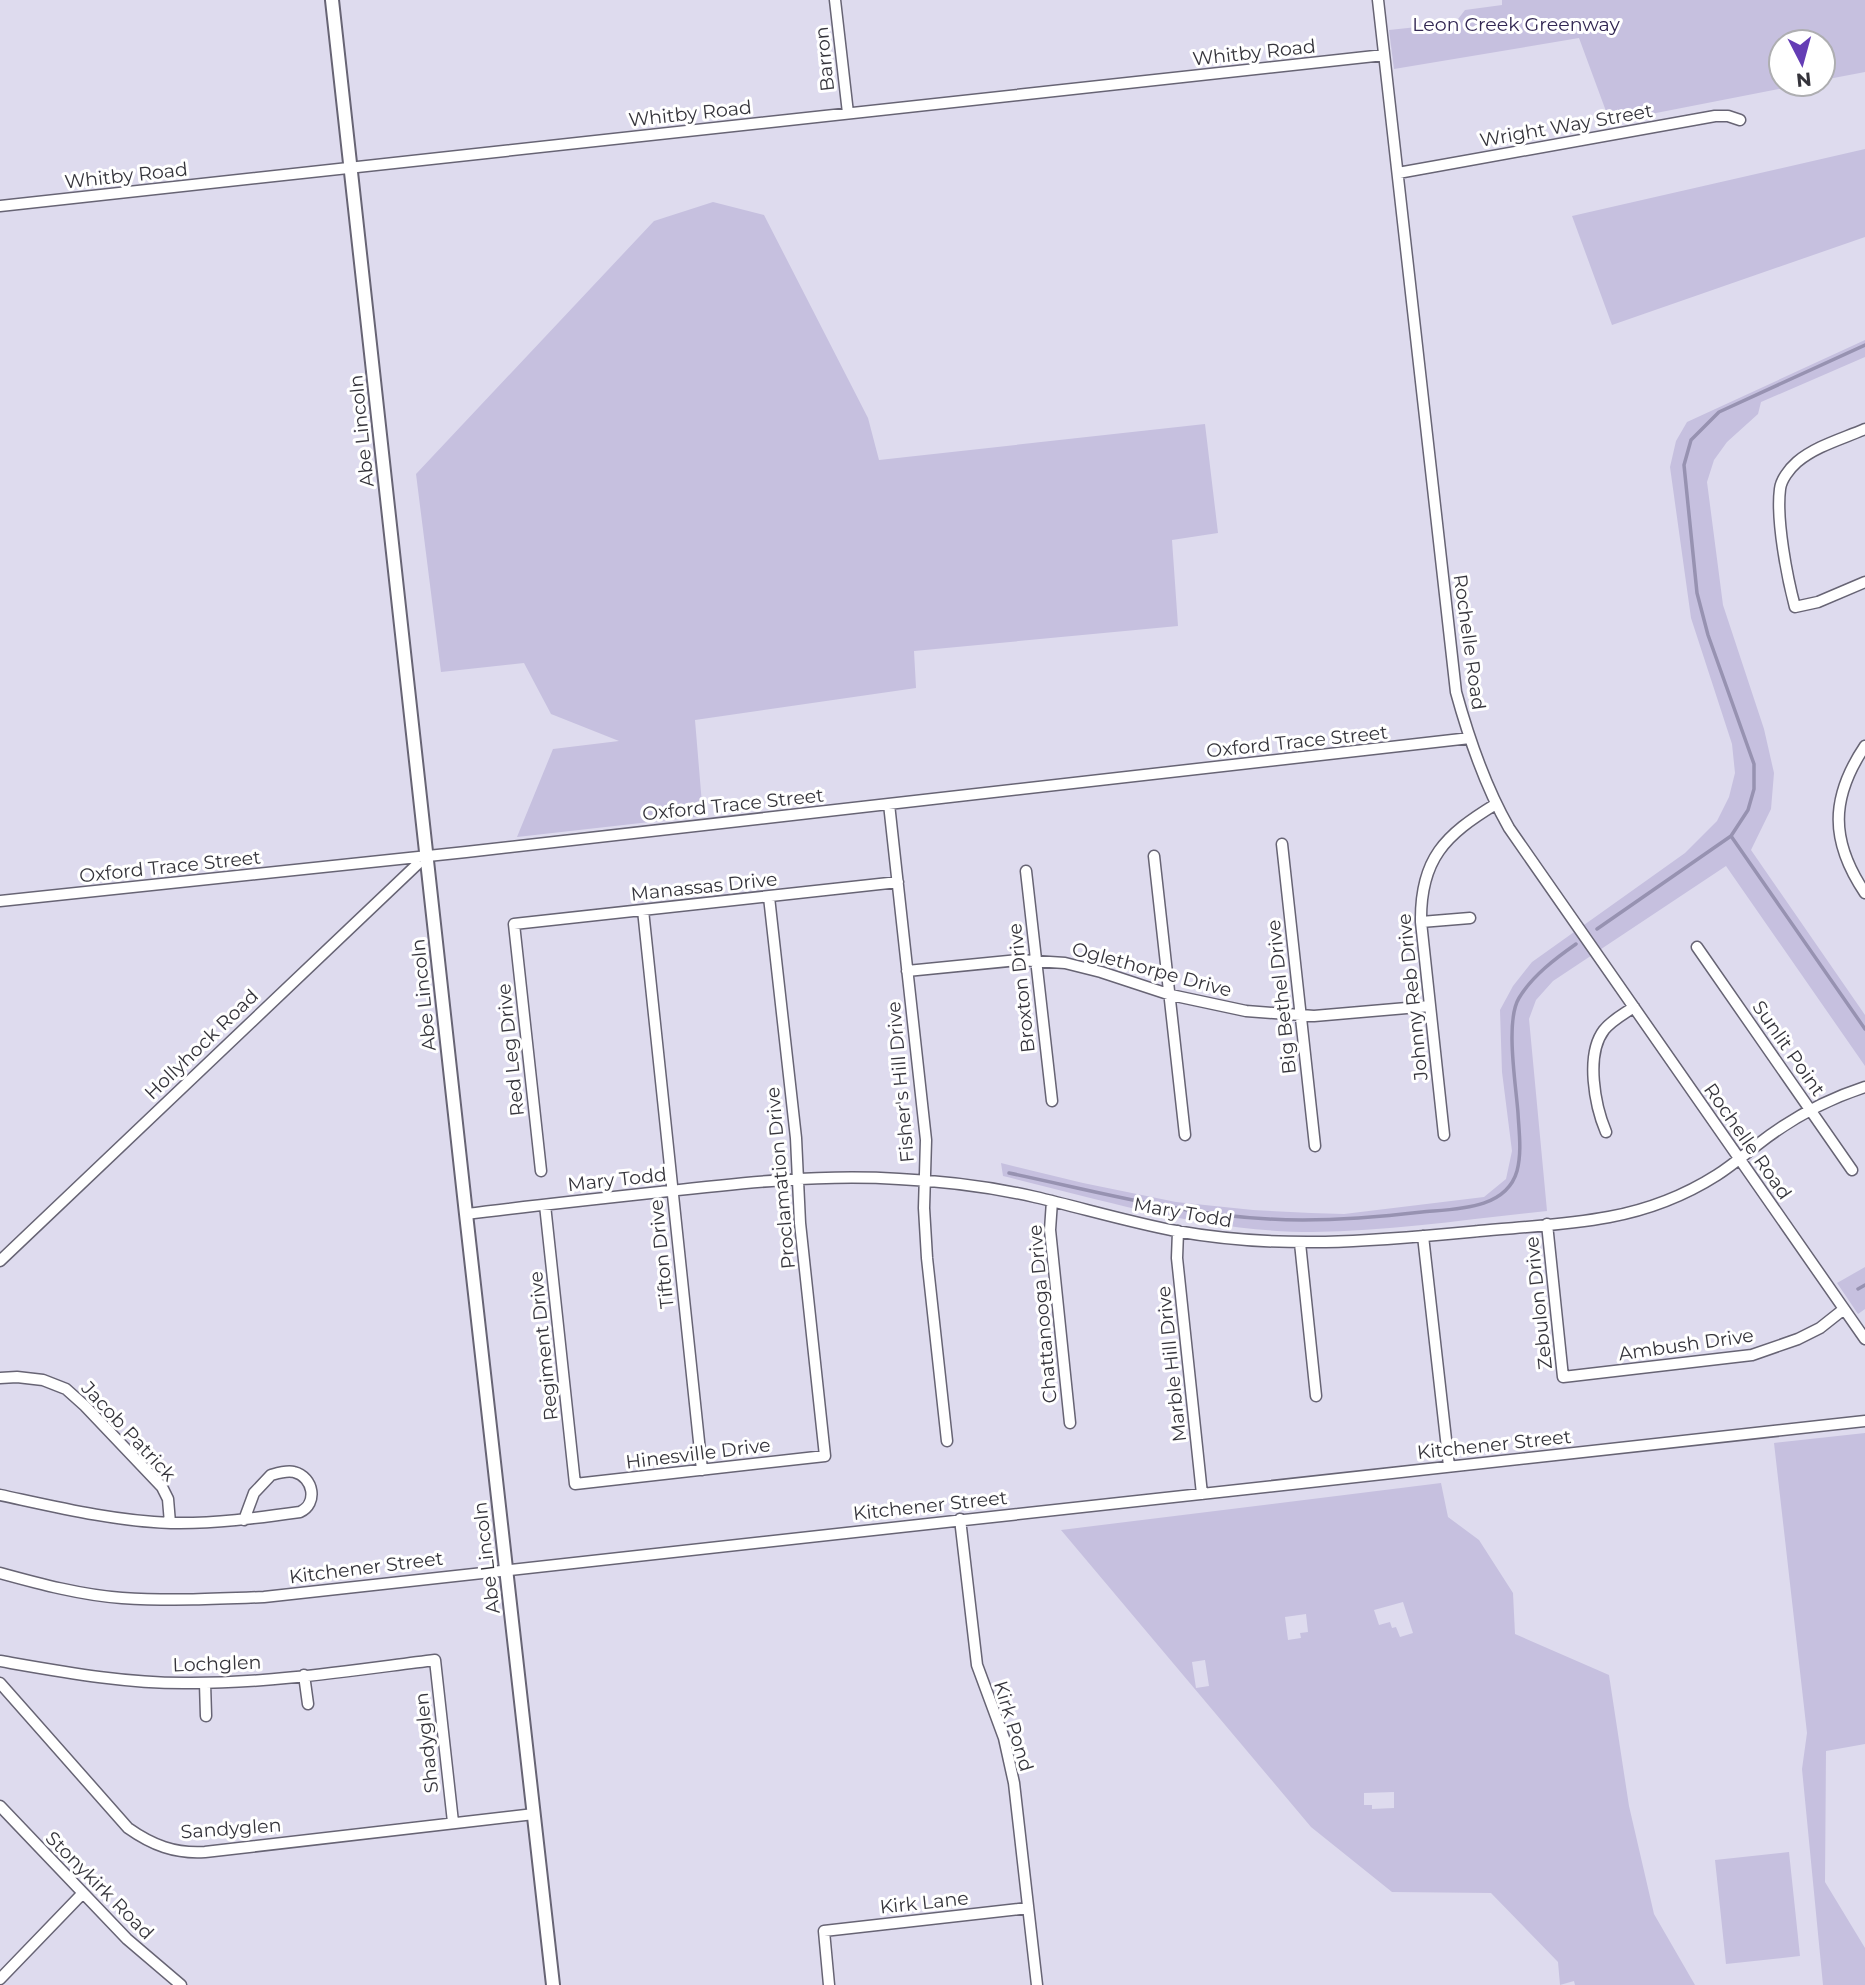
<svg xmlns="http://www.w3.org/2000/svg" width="1865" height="1985" font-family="Montserrat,sans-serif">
	<rect width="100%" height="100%" fill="#dedbee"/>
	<path fill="#c6c0df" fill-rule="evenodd" d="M1502,0h363v72l-42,8v-38h-42v42h24l-195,38 -31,-84 -185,31 -5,-39 66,-7 10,-13 37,-5z
		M1865,149v88l-253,88 -40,-109z
		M713,202l51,13 104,203 11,42 326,-36 13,109 -46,7 6,86 -264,25 2,37 -221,32 8,96 -186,21 36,-88 66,-8 -68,-27 -27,-51 -83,9 -25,-198 238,-253z
		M1865,340v17l-104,45 -3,12 -31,28 -13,18 -7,22 16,123 41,124 10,44 -3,36 -20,41 114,165v51l-139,-200 -173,115 -17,19 -7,19 18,192c-78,8 -156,20 -234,21 -106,0 -208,-31 -310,-56l-2,-13 82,20 93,19 77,8 58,3 33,1 140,-17 22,-18 6,-28 -10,-79 -2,-62 13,-24 19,-24 153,-109 32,-32 12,-24 6,-24 -3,-29 -41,-126 -21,-151 6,-26 11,-19z
		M1865,1267v42l-7,5 -21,-31z
		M1865,1433v311l-39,7 -1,131 40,66v37h-42l-21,-216 5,-36 -33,-290z
		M1441,1483l7,34 31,23 34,53 2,41 94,41 20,131 25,108 41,71h-120l-1,-4 -14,4 -2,-23 -67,-69 -99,-1 -81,-65 -250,-297zM1403,1602l10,31 -13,4 -4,-10 -4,1 -2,-6 -11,3 -5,-15zM1306,1614l2,18 -8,1 1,5 -13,2 -3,-23zM1205,1660l4,26 -13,2 -4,-26zM1394,1792v16l-22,1v-4h-8v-12z
		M1789,1852l11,104 -74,8 -11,-104z"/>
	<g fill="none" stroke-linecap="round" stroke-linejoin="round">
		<path stroke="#9792b1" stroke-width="3.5" d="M1731,836l134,193
			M1597,929l134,-93 17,-26 6,-21v-25l-46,-129 -11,-42 -13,-128 7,-25 28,-28 146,-67
			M1009,1173c86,18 173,42 260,46 52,3 102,-1 153,-7 33,-3 84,-2 95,-41 5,-19 2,-39 1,-58 -2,-28 -13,-92 1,-115 13,-22 37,-40 57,-54
			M1858,1289l7,-4"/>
		<defs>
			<path id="minor" d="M835,0l13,113
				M1378,0l78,692c13,47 29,94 53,136l356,511
				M1398,173l317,-57h13l12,4
				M0,206l1384,-151
				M1865,429c-23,10 -49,17 -68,33 -8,7 -16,18 -17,27 -4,31 7,88 15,118l23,-5 47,-20
				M1865,746c-35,52 -35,95 0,147
				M889,804l37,336 -2,68 3,50 20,183
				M1282,844l33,302
				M1154,856l31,279
				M1026,871l26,230
				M0,901l466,-49 1004,-114
				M643,910l59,560
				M1421,922l49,-4
				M1697,947l155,223
				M907,971l112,-11 46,3 36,9 70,23 75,16 68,5 116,-10
				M1606,1132c-11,-26 -21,-77 -2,-102 8,-10 20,-16 30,-23
				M1444,1135l-23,-213c-1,-63 24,-87 75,-118
				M541,1171l-27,-247 384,-42
				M1052,1201l-2,29 20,193
				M545,1205l30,279 250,-28 -25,-233 -4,-85 -27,-241
				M466,1214c64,-8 129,-15 194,-22 80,-9 159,-18 239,-13 45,2 92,8 136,18 47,11 94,25 141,34 106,19 197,10 303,0 43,-4 88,-6 130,-14 38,-7 75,-21 108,-42 14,-9 27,-20 40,-30 33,-26 68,-45 108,-58
				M1547,1224l16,153 189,-22 46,-16 22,-11 24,-19
				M1178,1231l-1,27 25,236
				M1423,1236l26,230
				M1300,1243l16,153
				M0,1261l426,-405
				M0,1378l17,-1 26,3 23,9 19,17 77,81 6,12 2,24
				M0,1495c56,12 113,26 171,28 43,1 86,-5 129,-11 18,-8 14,-35 -6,-40 -7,-2 -16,1 -23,3l-17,18 -10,27
				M960,1519l17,146 27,73 10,45 23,202
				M0,1573c40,11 81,22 122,25 47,3 95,1 142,-1l1601,-176
				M0,1661c63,11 127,23 191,22 81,0 163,-13 244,-23l18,162
				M304,1675l4,29
				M0,1683l128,145c24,17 47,26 77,24l329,-38
				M205,1683l1,33
				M0,1806l127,133 54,46
				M0,1979l82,-85
				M829,1985l-5,-54 204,-23"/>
			<path id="tertiary" d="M332,0l134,1214 87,771"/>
		</defs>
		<use href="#minor" stroke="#676474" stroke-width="13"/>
		<use href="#tertiary" stroke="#676474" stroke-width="16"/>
		<use href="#minor" stroke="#fff" stroke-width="10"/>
		<use href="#tertiary" stroke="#fff" stroke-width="12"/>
	</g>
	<g text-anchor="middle" stroke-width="6" stroke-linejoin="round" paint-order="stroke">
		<g font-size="19" fill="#322752" stroke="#fff">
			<text x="1516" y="31">Leon Creek Greenway</text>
		</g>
		<g font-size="19" fill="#35343b" stroke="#fff">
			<text transform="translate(1254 52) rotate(-6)" y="7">Whitby Road</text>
			<text transform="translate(824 59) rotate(-96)" y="7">Barron</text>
			<text transform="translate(690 113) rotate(-6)" y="7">Whitby Road</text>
			<text transform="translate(1566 125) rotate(-10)" y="7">Wright Way Street</text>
			<text transform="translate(126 175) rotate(-6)" y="7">Whitby Road</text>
			<text transform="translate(361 431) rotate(-96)" y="7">Abe Lincoln</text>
			<text transform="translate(1470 642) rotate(82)" y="7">Rochelle Road</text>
			<text transform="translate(1297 741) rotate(-6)" y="7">Oxford Trace Street</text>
			<text transform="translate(733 804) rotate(-6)" y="7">Oxford Trace Street</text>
			<text transform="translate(170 866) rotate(-6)" y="7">Oxford Trace Street</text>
			<text transform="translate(704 886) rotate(-6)" y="7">Manassas Drive</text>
			<text transform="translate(1152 969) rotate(15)" y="7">Oglethorpe Drive</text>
			<text transform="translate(1021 988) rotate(-96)" y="7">Broxton Drive</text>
			<text transform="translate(423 995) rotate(-96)" y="7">Abe Lincoln</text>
			<text transform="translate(1281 997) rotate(-96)" y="7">Big Bethel Drive</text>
			<text transform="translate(1412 997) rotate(-96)" y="7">Johnny Reb Drive</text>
			<text transform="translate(201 1044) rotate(-44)" y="7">Hollyhock Road</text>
			<text transform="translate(1789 1048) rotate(55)" y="7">Sunlit Point</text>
			<text transform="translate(510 1050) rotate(-96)" y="7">Red Leg Drive</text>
			<text transform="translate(900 1082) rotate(-95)" y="7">Fisher's Hill Drive</text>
			<text transform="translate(1748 1141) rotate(55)" y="7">Rochelle Road</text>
			<text transform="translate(780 1178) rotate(-95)" y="7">Proclamation Drive</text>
			<text transform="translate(617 1179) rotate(-6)" y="7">Mary Todd</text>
			<text transform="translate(1183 1212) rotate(10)" y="7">Mary Todd</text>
			<text transform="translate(661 1254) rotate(-96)" y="7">Tifton Drive</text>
			<text transform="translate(1538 1303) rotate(-96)" y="7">Zebulon Drive</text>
			<text transform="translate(1042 1314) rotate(-95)" y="7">Chattanooga Drive</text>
			<text transform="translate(1686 1344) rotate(-8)" y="7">Ambush Drive</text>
			<text transform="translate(543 1346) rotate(-96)" y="7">Regiment Drive</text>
			<text transform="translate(1171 1364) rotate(-96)" y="7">Marble Hill Drive</text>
			<text transform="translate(129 1431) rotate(47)" y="7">Jacob Patrick</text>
			<text transform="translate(1494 1444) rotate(-6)" y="7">Kitchener Street</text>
			<text transform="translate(698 1453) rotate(-7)" y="7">Hinesville Drive</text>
			<text transform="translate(930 1505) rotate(-6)" y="7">Kitchener Street</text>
			<text transform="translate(486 1558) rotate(-97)" y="7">Abe Lincoln</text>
			<text transform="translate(366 1567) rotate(-7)" y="7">Kitchener Street</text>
			<text transform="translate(217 1663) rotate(-2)" y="7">Lochglen</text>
			<text transform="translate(1014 1726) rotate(73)" y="7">Kirk Pond</text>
			<text transform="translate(426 1743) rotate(-96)" y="7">Shadyglen</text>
			<text transform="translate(231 1828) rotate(-4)" y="7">Sandyglen</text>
			<text transform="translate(100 1885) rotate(45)" y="7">Stonykirk Road</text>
			<text transform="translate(924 1902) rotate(-6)" y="7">Kirk Lane</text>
		</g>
	</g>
	<g transform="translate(1802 63) rotate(174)"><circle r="33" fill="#ffffff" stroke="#aeaeb1" stroke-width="2"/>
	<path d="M0-5L12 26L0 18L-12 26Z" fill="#643db5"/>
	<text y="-10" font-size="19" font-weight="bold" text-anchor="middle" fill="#35343b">N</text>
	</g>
</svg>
